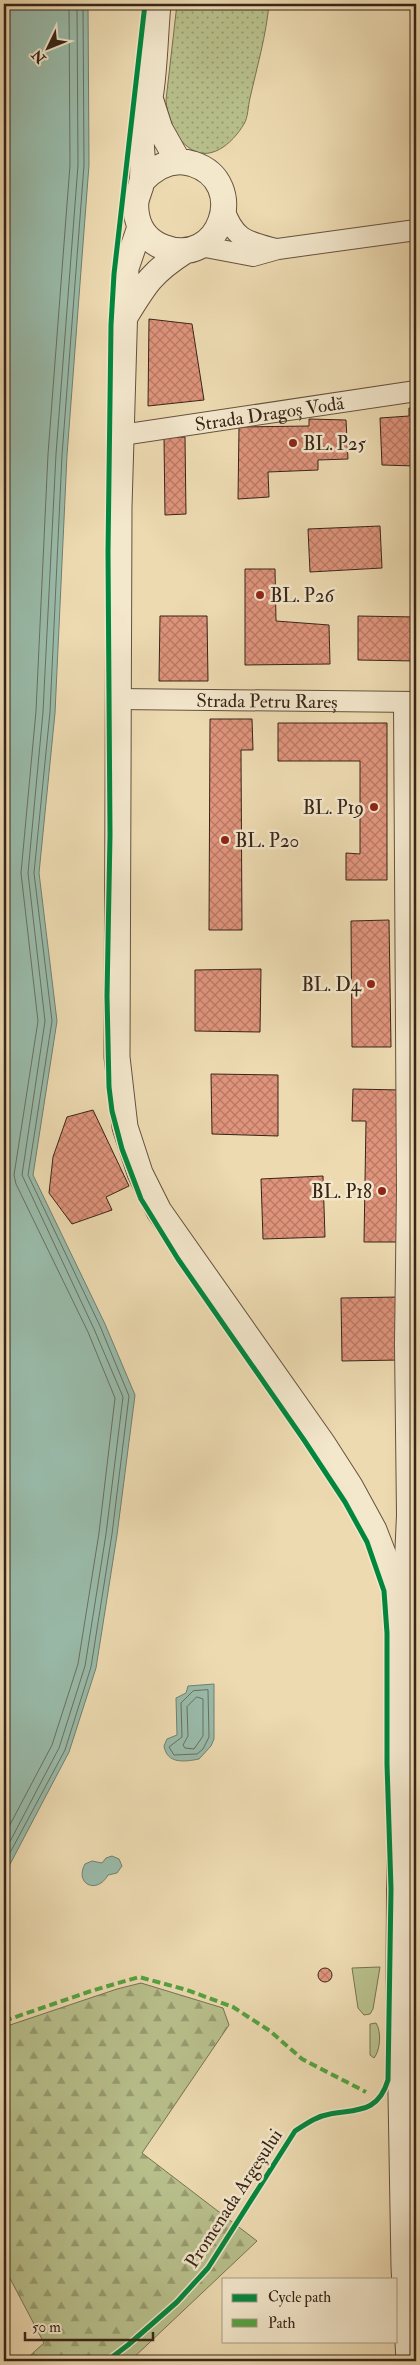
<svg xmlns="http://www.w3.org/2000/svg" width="420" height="2365" font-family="'IM FELL Double Pica',serif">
	<defs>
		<pattern id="forest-firs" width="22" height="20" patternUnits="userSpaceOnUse" patternTransform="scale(1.25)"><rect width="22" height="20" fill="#b8c08c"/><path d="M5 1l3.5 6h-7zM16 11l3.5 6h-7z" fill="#979c71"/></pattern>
		<pattern id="park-dots" width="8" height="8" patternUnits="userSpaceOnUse" patternTransform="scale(1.25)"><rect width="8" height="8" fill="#b8c08c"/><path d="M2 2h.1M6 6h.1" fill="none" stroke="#979c71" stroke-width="1.8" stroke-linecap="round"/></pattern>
		<pattern id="building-cross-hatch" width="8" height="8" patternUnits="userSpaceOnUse" patternTransform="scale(1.25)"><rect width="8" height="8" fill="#e0947c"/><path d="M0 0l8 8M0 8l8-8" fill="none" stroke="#b77965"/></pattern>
	</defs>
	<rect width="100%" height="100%" fill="#eddab1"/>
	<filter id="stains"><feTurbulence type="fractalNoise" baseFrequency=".004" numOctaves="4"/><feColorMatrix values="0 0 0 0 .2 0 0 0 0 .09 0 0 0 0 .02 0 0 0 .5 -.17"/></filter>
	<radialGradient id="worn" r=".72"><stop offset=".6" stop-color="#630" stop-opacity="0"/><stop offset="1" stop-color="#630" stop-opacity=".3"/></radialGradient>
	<path fill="#b8c08c" stroke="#787252" d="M380,1967l-7,42 -3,5 -6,1 -6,-7 -6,-40z
		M376,2023c6,9 4,28 -2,35l-4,-3v-31z"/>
	<path fill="url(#forest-firs)" stroke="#787252" d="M141,1983l82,25 6,17 -87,128 115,88 -127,120h-106l20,-18 -40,-76v-240l113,-38z"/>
	<path fill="url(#park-dots)" stroke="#787252" d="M177,4h92c-3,32 -12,63 -19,94 -2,8 -2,20 -6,26 -12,20 -35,40 -56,23 -15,-11 -21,-29 -22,-47z"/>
	<path fill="#9ba" stroke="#727f70" d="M4,4h84l1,161 -22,290 -12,258 -16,160 18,148 -24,154 72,149 30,71 -18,140 -21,133 -27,84 -61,116 -4,1z
		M214,1684v55l-3,7 -12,13c-15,3 -32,5 -35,-13l3,-7 10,-4 -1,-37 10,-5 2,-7z
		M112,1856l7,3 3,7 -5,7 -9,2c-11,20 -34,9 -23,-11l7,-3 10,2 4,-5z"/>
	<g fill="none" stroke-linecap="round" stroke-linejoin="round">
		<path stroke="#687061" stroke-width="1" d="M208,1690l1,47 -6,12 -6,5 -23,1 -5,-8 13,-10 -1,-34 12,-12z
			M197,1697l6,2v37l-9,13 -9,-1 -2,-3 5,-9 -1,-29z
			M4,1836l48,-91 26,-81 21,-131 16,-135 -27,-66 -72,-148 -2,-9 24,-154 -17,-148 15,-162 12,-257 22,-289 -1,-161
			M4,1853l55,-105 26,-82 21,-132 17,-137 -29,-68 -72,-154 23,-154 -17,-148 15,-161 13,-258 22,-289 -1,-161
			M4,1864l61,-114 26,-83 21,-133 17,-138 -29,-70 -72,-151 24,-154 -18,-148 16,-161 12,-257 22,-290 -1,-161"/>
	</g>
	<path fill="url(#building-cross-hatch)" stroke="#382418" d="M149,319l43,5 12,76 -56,6z
		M416,407v59l-34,-1 -2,-47 29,-2v-8z
		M309,419l37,1 2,39 -30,1v10l-50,2 1,25 -31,2 1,-72 70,-1z
		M164,437h21l1,77 -21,1z
		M380,526l2,42 -72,4 -2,-43z
		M245,569h30l1,52 53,4 1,39 -85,1z
		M160,616h47l1,65h-49z
		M358,616l58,1v44l-58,-1z
		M210,719h42l1,31h-12l1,180h-33z
		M278,723h109v157h-41v-27l14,1v-93h-82z
		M389,920l2,127h-39l-1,-126z
		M261,969l-1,63 -65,-1v-61z
		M211,1074l67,1v61l-66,-2z
		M353,1089l48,1 -2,152h-35l2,-121h-14z
		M93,1110l36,76 -23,11 6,13 -40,14 -23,-31 4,-36 14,-40z
		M323,1176l2,61 -62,2 -2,-60z
		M399,1297l1,63 -58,1 -1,-63z
		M318 1975a7 7 0 1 1 14 0a7 7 0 1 1-14 0Z"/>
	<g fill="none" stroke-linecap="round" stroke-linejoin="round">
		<defs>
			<g id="minor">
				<path d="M224,209c11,31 22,32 52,40"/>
				<path d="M200,246l53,10 25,-7 138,-19"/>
				<path id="s1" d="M122,435l294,-44"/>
				<path id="s2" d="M118,699l298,3"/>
				<path d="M403,1605l4,-90 -2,-171 2,-154 -3,-488"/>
			</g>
			<path id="tertiary" d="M150,98l10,31 18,32
				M142,181c13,-14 31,-24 51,-17 57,18 27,106 -30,83 -13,-5 -23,-16 -26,-30 -4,-19 2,-21 5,-36 3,-17 -3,-36 0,-53 1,-10 6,-20 8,-30 5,-30 5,-63 8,-94
				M140,227l-14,41 -7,239 -2,550 8,70 15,46 19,38 164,233 27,42 24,44 12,31 10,34 5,57 -2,327 5,288 5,94
				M125,317c20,-33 27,-45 60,-66"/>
		</defs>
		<use href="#minor" stroke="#65523e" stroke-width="22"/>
		<use href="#tertiary" stroke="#65523e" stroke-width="27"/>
		<use href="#minor" stroke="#f3e7cc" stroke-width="20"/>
		<use href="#tertiary" stroke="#f3e7cc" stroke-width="25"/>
		<path stroke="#53a340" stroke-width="4" stroke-dasharray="8 4" stroke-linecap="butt" d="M4,2021l87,-30 48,-14 48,13 46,17 37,24 32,28 64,33"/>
		<defs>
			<path id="cycleway" d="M107,2361l21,-16 49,-43 31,-34 87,-137c11,-7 22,-15 35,-17 28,-5 48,-1 58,-34l3,-191 -4,-125v-131l-3,-42 -17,-49 -22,-40 -41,-62 -126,-181 -37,-60 -19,-50 -10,-38 -3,-24 -2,-91 3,-161 -2,-283 3,-227 3,-51 31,-270"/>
		</defs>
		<use href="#cycleway" stroke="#f3e7cc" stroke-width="8"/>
		<use href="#cycleway" stroke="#00873e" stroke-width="5"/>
	</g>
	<g fill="#8f2418" stroke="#f3e7cc" stroke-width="2">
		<circle cx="293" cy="443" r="5"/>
		<circle cx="260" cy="595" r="5"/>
		<circle cx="374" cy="807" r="5"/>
		<circle cx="225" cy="840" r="5"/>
		<circle cx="371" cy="984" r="5"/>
		<circle cx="382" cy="1191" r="5"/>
	</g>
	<g text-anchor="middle" stroke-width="5" stroke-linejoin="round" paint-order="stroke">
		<g font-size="19" fill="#382418" stroke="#f3e7cc">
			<text dy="7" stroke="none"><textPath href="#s1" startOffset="149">Strada Dragoș Vodă</textPath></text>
			<text dy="7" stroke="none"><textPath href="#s2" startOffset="149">Strada Petru Rareș</textPath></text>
			<text transform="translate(233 2198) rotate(-57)" y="7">Promenada Argeșului</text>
		</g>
		<g font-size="19" fill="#382418" stroke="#f3e7cc" text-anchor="start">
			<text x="303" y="450">BL. P25</text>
			<text x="270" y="602">BL. P26</text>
			<text x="364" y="814" text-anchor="end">BL. P19</text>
			<text x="235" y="847">BL. P20</text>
			<text x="361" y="991" text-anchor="end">BL. D4</text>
			<text x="372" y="1198" text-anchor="end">BL. P18</text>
		</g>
	</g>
	<rect width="420" height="2365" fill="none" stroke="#eddab1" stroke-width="20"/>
	<rect x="5" y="5" width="410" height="2355" fill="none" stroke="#382418" stroke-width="2.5"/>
	<rect x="10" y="10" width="400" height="2345" fill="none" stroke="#382418"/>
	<rect x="222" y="2278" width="175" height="65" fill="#f3e7cc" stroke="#a89984"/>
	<rect x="232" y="2294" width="25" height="8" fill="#00873e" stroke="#a89984"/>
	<text x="268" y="2302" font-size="15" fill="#382418">Cycle path</text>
	<rect x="232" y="2319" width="25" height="8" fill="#53a340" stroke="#a89984"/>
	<text x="268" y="2328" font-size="15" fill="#382418">Path</text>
	<g transform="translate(48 48) rotate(227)" stroke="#f3e7cc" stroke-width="4" paint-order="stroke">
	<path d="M0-4L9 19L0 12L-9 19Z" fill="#382418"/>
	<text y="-8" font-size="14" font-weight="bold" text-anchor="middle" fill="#382418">N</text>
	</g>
	<path d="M25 2332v8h128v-8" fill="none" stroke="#382418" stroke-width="2.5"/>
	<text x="32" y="2332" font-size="15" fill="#382418" stroke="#f3e7cc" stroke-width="4" paint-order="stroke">50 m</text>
	<rect width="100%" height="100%" filter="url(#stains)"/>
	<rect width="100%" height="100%" fill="url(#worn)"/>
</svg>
